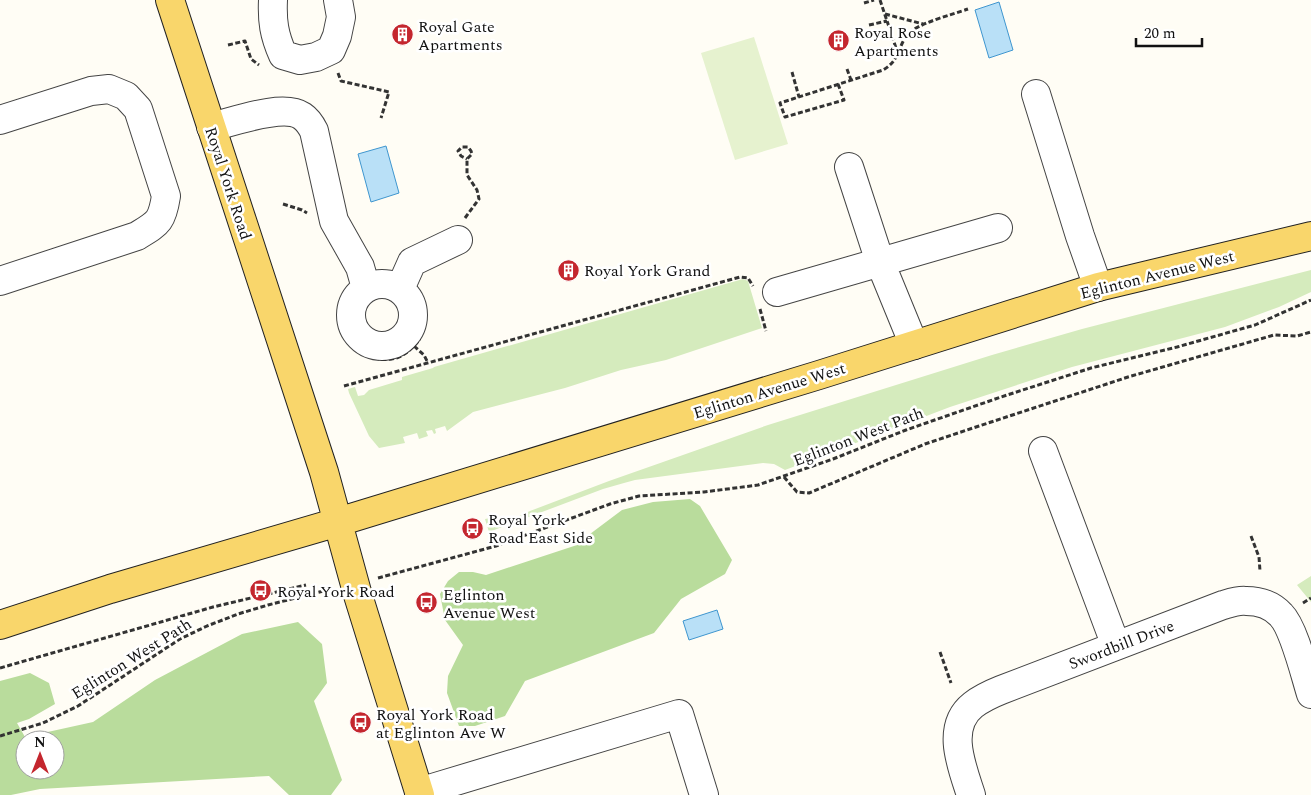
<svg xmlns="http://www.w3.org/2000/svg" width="1311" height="795" font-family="Spectral,serif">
	<rect width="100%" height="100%" fill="#fffdf5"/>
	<path fill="#d5ebbd" d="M1311,270v22l-32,15 -54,20 -153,40 -122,40 -165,63 -11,-6 -11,-1 -128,17 -11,3 -21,6 -114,43 -4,-13 12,-2 16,2 17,-8 79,-30 159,-56 224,-70 90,-26z
		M743,279l5,2 14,47 -96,32 -45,10 -56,18 -92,24 -26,19 -2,-5 -10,3 1,4 -2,1 -2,-4 -6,1 2,5 -9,3 -2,-6 -14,4 2,6 -26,5 -10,-12 -20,-43 -1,-4 7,-2 3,9 6,-1 5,-5 33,-10v-3l31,-9 1,-1z
		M1311,576v26l-14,-17z"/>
	<path fill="#b9dc9c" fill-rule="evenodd" d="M690,499l10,7 32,54 -7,14 -44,25 -27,34 -129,48 -20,35 -30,10h-16l-12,-33 1,-17 15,-31 -18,-25 -5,-26 8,-13 11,-9h14l13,3 88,-29 48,-36 31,-8z
		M298,622l24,22 5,39 -13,18 28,79 -11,15h-42l-20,-19 -229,13 -29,6h-11v-114l30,-8 19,10 6,21 -26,15 -12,4 8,14 68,-15 62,-42 87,-46zM25,740h30v30h-30z"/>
	<path fill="#e6f2cf" d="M754,37l34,107 -53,16 -34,-107z"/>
	<path fill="#b9e0f7" stroke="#3f96cf" d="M999,2l14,48 -24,8 -14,-48z
		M386,146l13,47 -28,9 -13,-48z
		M717,610l6,19 -34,11 -6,-19z"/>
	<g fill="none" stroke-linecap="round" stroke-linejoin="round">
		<defs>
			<path id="minor" d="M273,0c-1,21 1,35 10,55l17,5 16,-3 15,-7 6,-14 4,-19 -3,-17
				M1036,94l44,142 18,51
				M0,120l91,-29 18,-2 17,7 12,13 28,87c-4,26 -8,27 -29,40l-137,45
				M211,127c22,-5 72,-24 91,-11 6,4 9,9 12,15l20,90 26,46 6,21
				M849,167l31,95 34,83
				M351 315a31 31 0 1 1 62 0a31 31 0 1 1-62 0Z
				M400,289l12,-27 46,-22
				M777,292l221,-64
				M1043,451l73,195
				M419,792l260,-78 25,81
				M971,795c-9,-28 -26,-68 2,-90 9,-7 18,-11 28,-15l222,-85c7,-2 16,-5 23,-4 13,0 26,4 35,14 13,13 24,60 30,79"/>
			<path id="major" d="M170,0l154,472 33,120 63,203
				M0,625l110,-36 228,-67 481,-147 279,-88 213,-51"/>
		</defs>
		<use href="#minor" stroke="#444" stroke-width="30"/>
		<use href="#major" stroke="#222" stroke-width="30"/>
		<path stroke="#333" stroke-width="3" stroke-dasharray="5 2.5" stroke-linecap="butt" d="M880,0l18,54
			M864,3l10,-3
			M885,14l38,10
			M869,25l18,-4
			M228,45l17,-4 6,18 8,6
			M847,69l4,11
			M792,72l7,25
			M338,73l3,8 48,11 -8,26
			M838,84l6,16 -59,17 -5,-14 103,-33c17,-10 14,-21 24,-35 8,-11 47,-21 61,-26
			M283,204l19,6 5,3
			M465,218l14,-19 -2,-9 -10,-15v-16l5,-5 -1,-3 -3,-4h-6l-4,4 3,5 6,3
			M343,298c-2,11 -3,23 2,34 7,21 34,33 54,25 9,-4 15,-11 21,-18
			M760,309l6,22
			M414,346l10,9 4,8
			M344,386l396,-109 8,1 5,8
			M784,477l13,15 12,1 116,-49 54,-18 149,-49 146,-42 23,1 14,-4
			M1251,536l8,21 1,14
			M378,578l118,-32 114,-42 29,-8 65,-4 54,-7 75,-26 73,-29 95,-33 90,-29 86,-21 78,-22 56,-25
			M1303,603l8,-5
			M940,652l11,31
			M0,668l213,-61 93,-22
			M0,736l43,-13 35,-17 102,-67 27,-13 31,-12 30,-9 63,-16"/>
		<use href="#minor" stroke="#fff" stroke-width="28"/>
		<use href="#major" stroke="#f9d66b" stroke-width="28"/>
	</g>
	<defs>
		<symbol id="building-disc" viewBox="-11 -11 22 22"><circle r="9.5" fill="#c4262e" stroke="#fff"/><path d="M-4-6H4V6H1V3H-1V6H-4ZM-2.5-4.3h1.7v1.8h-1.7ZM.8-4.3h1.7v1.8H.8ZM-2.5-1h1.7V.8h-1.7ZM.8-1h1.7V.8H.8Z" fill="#fff"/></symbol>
		<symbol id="bus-disc" viewBox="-11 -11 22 22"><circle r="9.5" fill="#c4262e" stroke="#fff"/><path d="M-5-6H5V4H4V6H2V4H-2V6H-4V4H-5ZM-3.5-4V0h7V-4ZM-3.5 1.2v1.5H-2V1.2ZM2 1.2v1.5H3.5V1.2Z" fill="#fff"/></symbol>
	</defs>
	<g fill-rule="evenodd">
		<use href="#building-disc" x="390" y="22" width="25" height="25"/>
		<use href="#building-disc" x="826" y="28" width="25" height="25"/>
		<use href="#building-disc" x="556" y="258" width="25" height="25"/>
		<use href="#bus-disc" x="460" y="516" width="25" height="25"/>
		<use href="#bus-disc" x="248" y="578" width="25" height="25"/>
		<use href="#bus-disc" x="414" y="590" width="25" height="25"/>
		<use href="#bus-disc" x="348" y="710" width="25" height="25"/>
	</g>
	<g text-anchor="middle" stroke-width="5" stroke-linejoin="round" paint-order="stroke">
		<g font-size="16" fill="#111" stroke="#fff" text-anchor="start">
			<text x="418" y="32">Royal Gate<tspan x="418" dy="18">Apartments</tspan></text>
			<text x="854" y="38">Royal Rose<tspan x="854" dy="18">Apartments</tspan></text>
			<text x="584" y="276">Royal York Grand</text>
			<text x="488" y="525">Royal York<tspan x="488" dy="18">Road East Side</tspan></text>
			<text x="277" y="597">Royal York Road</text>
			<text x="443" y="600">Eglinton<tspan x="443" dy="18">Avenue West</tspan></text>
			<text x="376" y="720">Royal York Road<tspan x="376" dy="18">at Eglinton Ave W</tspan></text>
		</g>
		<g font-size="16" fill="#111" stroke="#fff">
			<text transform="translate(229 183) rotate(72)" y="6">Royal York Road</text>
			<text transform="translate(1157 274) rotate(-14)" y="6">Eglinton Avenue West</text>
			<text transform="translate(769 390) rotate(-17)" y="6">Eglinton Avenue West</text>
			<text transform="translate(858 436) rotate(-21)" y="6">Eglinton West Path</text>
			<text transform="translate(1121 644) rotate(-21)" y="6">Swordbill Drive</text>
			<text transform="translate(131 658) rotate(-32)" y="6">Eglinton West Path</text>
		</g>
	</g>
	<g transform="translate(40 755)"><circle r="24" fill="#ffffff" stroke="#a0a0a0"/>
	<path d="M0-4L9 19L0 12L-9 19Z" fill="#c4262e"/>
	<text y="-8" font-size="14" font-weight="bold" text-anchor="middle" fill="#111111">N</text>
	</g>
	<path d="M1136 38v8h66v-8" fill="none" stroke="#111111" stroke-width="2.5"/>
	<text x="1144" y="38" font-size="15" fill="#111111" stroke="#ffffff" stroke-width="4" paint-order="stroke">20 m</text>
</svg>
